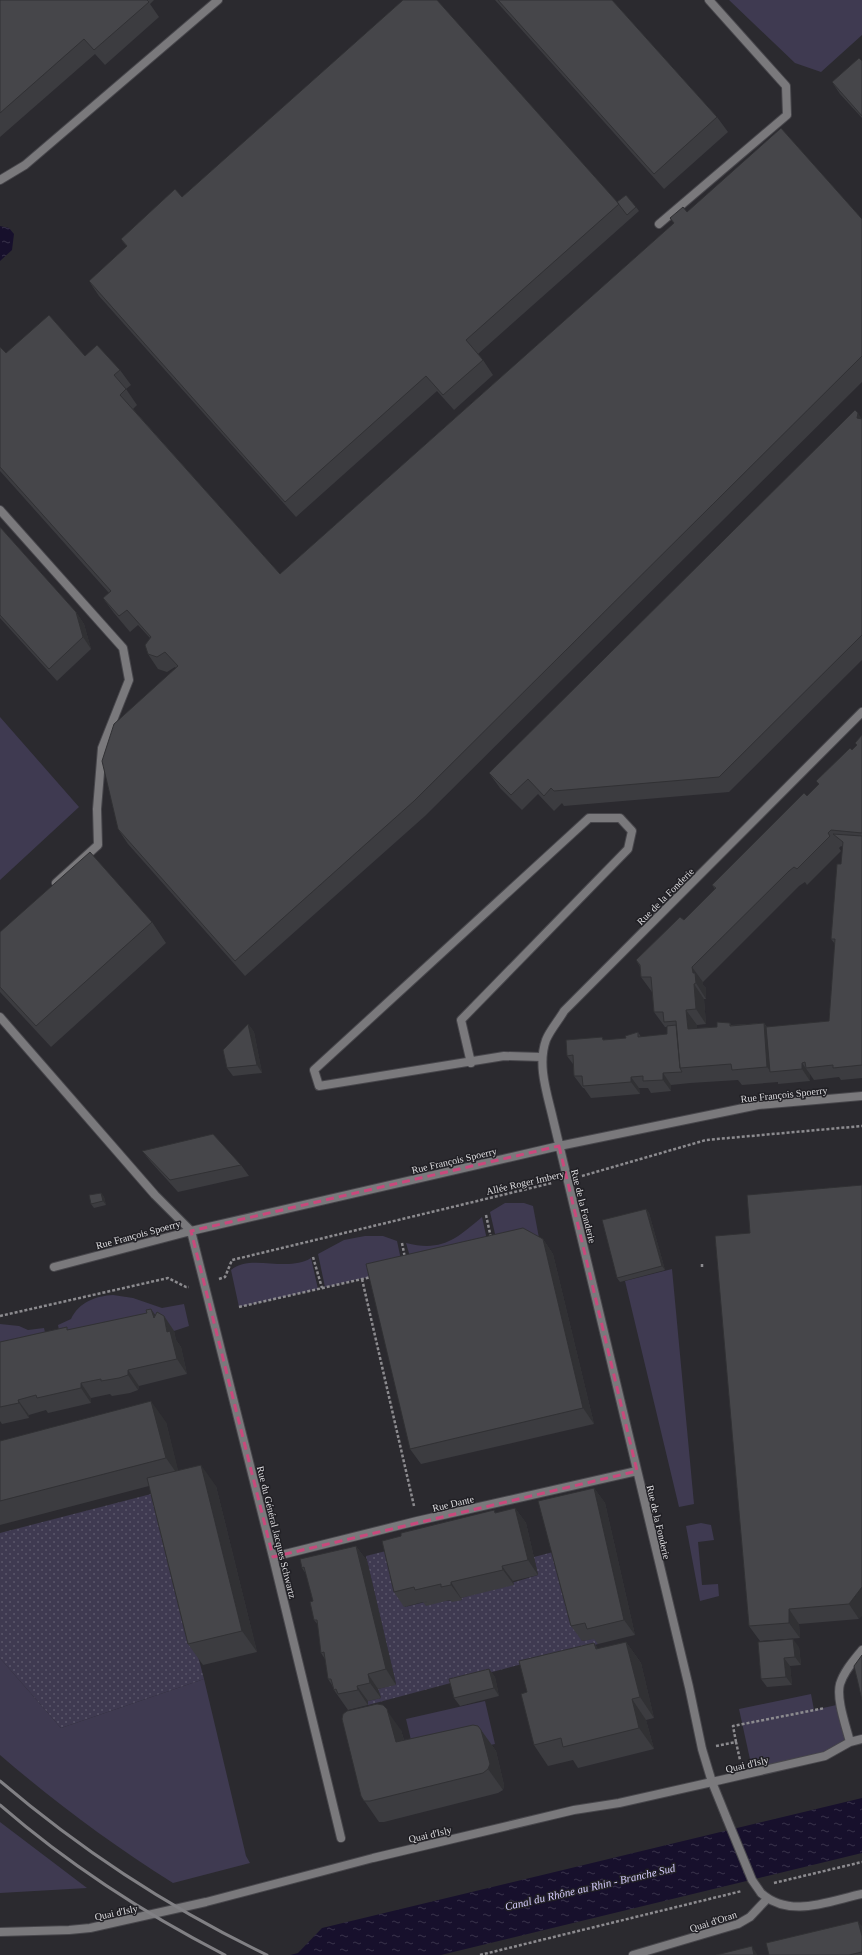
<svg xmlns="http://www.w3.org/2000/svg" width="862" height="1955" font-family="'Times New Roman',serif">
	<defs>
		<pattern id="garden-dots" width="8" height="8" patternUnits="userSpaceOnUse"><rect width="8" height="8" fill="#3f3a51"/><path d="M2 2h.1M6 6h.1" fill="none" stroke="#5a566a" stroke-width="1.8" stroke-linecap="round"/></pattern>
		<pattern id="water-ripples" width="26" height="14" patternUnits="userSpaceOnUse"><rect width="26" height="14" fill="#17102c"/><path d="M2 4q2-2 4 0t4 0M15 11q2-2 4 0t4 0" fill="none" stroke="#38324a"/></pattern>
	</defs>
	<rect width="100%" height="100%" fill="#2b2a2f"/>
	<path fill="#3f3a51" d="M729,0h133v35l-41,37 -26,-9z
		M0,717l79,90 -79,73z
		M505,1203h19l9,3 6,32 -41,9 -8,-35z
		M482,1217l7,32 -76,18 -7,-24c36,9 50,-4 76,-26z
		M365,1236h18l14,5 6,28 -78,18 -7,-33 26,-14z
		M311,1258l7,31 -79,18 -8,-37c19,-17 56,3 80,-12z
		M672,1269l22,235 -15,3 -54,-226z
		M113,1295l20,3 29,10 22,-4 5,22 -15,5 -112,15 -4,-21 13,-6c8,-17 25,-23 42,-24z
		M0,1324l19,2 9,4 16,-2 5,21 -49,11z
		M701,1523l10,2 3,15 -16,2 4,43 16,-1 1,12 -19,5 -14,-75z
		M0,1658l61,70 143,-49 42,177 4,7 -77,20c-62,-39 -117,-80 -173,-128z
		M811,1694l3,16 27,-6 9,38 -25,14 -72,17 -14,-64z
		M485,1701l10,43 -79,17 -10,-42z
		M0,1822l87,66 -87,5z"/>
	<path fill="url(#garden-dots)" d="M155,1493l49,186 -143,49 -61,-70v-125z
		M390,1550l15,57 20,-5 37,-2 -1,-2 77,-23 -4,-18 23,-6 25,90 14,-3 2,6 -230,61v-4l13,-3 -3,-9 18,-5 -30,-128z"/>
	<path fill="url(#water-ripples)" d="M0,226l9,2 5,6 -2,16 -12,11z
		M862,1798v55l-421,102h-151l8,-2 24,-25z"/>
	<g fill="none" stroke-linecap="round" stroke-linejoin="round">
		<defs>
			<path id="service" d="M0,180l25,-15 193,-165
				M659,224l128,-109 -1,-29 -77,-86
				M0,510l123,138 6,32 -27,68 -5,61 1,36 -42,38
				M0,1017l155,178 36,36
				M471,1063l-10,-43 167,-171 4,-18 -12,-13h-31l-275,252 5,16 185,-30 38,1"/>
			<path id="minor" d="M862,712l-298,299c-5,9 -14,19 -18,29 -9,25 1,53 7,79l136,568 13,62 10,33 113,-26 25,-14 12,-3
				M191,1231l82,326 68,281
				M54,1267l137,-36 368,-85 199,-41 104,-9
				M273,1557l144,-36 220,-50
				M850,1742c-4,-16 -14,-43 -10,-58 4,-13 14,-24 22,-34
				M633,1955l105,-31 12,-7 17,-18"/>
			<path id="tertiary" d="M761,1893c29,26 68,8 101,1
				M0,1932l69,-2 21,-2 116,-26 167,-44 201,-48 45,-7 93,-21 15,37"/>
		</defs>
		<use href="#service" stroke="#47464b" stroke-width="10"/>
		<use href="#minor" stroke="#47464b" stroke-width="10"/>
		<use href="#tertiary" stroke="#47464b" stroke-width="10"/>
		<path stroke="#8c8b8f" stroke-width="2.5" stroke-dasharray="3 2" stroke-linecap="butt" d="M582,1176l124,-36 156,-14
			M486,1215l5,23
			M402,1243l3,15
			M313,1257l9,31
			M702,1264v5
			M219,1279l6,-2 7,-17 320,-77
			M362,1279l52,227
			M239,1307l132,-30
			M0,1316l168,-38 18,9h3
			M736,1742l-3,-16 92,-18
			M716,1746l20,-4 4,18
			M774,1883l88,-21
			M480,1955l262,-64"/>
		<use href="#service" stroke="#7a797c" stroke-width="8"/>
		<use href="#minor" stroke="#7a797c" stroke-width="8"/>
		<use href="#tertiary" stroke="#7a797c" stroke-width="8"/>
		<path stroke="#818084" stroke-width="3" d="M0,1781c81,69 171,128 267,174
			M0,1805c68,59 145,109 225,150"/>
		<defs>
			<path id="tertiary-bridge" d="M727,1819l25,61 9,13"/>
		</defs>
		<use href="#tertiary-bridge" stroke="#47464b" stroke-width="10" stroke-linecap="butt"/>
		<use href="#tertiary-bridge" stroke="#7a797c" stroke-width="8"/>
	</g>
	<path fill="#3c3c40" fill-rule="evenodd" d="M0,0h154l-4,4 9,13 -54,48 -10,-11 -95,83z
		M495,0h117l105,117 11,15 -64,57z
		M862,61v57l-22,-24 -8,-12z
		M182,197l435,5 19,5 3,4 -161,143 5,6 10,15 -39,35 -17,-19 -141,126 -197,-221 -10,-15 38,-34 -6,-8z
		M687,212l175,7v163l-437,434 -180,160 -117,-132 -10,-15 58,-161 -1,-1 -8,5 -9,-3 -10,-15 2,-16 -12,-13 -8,7 -16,-19 -11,-15 6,-5 -109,-122v-124l6,6 79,3 35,14 11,15 -5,4 11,16 -4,4 147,165 394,-351 -4,-5z
		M862,419v241l-133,132 -165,14 -2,-3 -8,8 -16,-17 -16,16 -22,-22 -11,-15z
		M0,527l76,85 8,12 7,25 -34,32 -57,-63z
		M862,735v343l-21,2 -2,-3 -25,3 -4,-6v7l-32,3v-2l-36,3 -4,-5 -48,3 -19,2v6l-20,2 -3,-5h-9l1,6 -49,4 -7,-10h-1l-9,-12 -1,-12 -6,-8 35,-19 2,3 22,-2 12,-6 3,5 26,-3v-7h-2l-11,-15 -2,-20 -11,-15 -1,-10 -4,-7 48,-40 31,-31 -3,-4 95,-89 12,-11 -3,-4 36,-31 5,-4 -2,-3zM841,846l2,1 -2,17 -10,75 4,5 -6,77 -62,6 -3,-4 -33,2 -1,-2 -13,4 -20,1v-3l9,-1 -2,-25h2v-11l-3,-3v-3l96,-96 6,-4 2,3 34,-34 -2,-3z
		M152,922l14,21 -115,104 -51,-55v-60z
		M248,1024l6,8 8,41 -29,3 -6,-8z
		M142,1151l99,14 8,11 -71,16 -27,-30z
		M101,1193l3,4 2,8 -12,3 -3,-4z
		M646,1209l3,4 16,57 -45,12 -3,-4z
		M715,1236l144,383 -60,5 1,14 -40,3 -11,-15z
		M543,1239l10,15 41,170 -173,40 -11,-15z
		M155,1315l9,1 10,15 2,9 5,7 6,27 -48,12 -1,4 -8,3 -18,3 -2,-2 -19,4v5l-43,10 -2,-3 -17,5v3l-27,6 -2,-3v-79z
		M166,1422l12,49 38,15 41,166 -54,13 -15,-21 -39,-158 -149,39v-84z
		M594,1488l11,15 30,132 -37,9 -4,-5 -12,2 -11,-15z
		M515,1508l11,15 12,52 -25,6 1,4 -53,13 1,2 -10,2 -2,-2 -24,6 -3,-4 -19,5 -10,-15 7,-56 93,-26 2,3z
		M356,1546l11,15 29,124 -18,4 3,9 -13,3v4l-20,5 -14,-20 -2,-5 -4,-6 -3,-20 -4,-6 -3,-28 -4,-5 -1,-19 -7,-27 -4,-6z
		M626,1642l15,21 13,55 -8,2 8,29 -76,19 -5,-8 -25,6 -14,-21 -7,-53 67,-49 4,6z
		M758,1642l41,5 2,18 -11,1 2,19 -25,2 -6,-8z
		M489,1669l6,8 4,19 -39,10 -6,-8z
		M401,1730l3,10 77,-10 15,21 8,34 -1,5 -5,3 -114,29h-5l-18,-26z
		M862,1926v29h-93z"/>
	<path fill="#313134" d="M858,413l4,6 -5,-1z
		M76,612l8,12 7,25 -8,-12z
		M692,967l11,15v3l3,3v11l-10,-16 -3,-10z
		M694,984l10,15 2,25 -10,-15z
		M686,1010l11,15 1,19 -10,-15z
		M764,1023l10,15 -3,34 -4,-5z
		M248,1024l6,8 8,41 -5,-8z
		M802,1063l8,11v7l-8,-12z
		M663,1073l8,12v6l-8,-11z
		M631,1077l8,11 1,6 -9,-12z
		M101,1193l3,4 2,8 -3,-4z
		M646,1209l3,4 16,57 -3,-4z
		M543,1239l10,15 41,170 -11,-16z
		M151,1309l11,15 -8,-6z
		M164,1316l10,15 2,9 5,7 6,27 -10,-15 -10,-27z
		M128,1370l11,16 -1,4 -10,-15z
		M81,1383l10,15v5l-10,-15z
		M18,1400l11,15v3l-10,-15z
		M151,1401l15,21 14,56 -14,-20z
		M201,1465l15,21 41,166 -15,-21z
		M594,1488l11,15 30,132 -11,-15z
		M515,1508l11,15 12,52 -10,-15z
		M356,1546l11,15 29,124 -10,-16z
		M502,1566l11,15 1,4 -11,-15z
		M451,1582l10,16 1,2 -11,-15z
		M862,1587v29l-3,3 -10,-15z
		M789,1609l10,15 1,14 -11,-15z
		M793,1639l6,8 2,18 -6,-8z
		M626,1642l15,21 13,55 -14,-21z
		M594,1643l15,21 -13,-15z
		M784,1658l6,8 2,19 -6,-8z
		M489,1669l6,8 4,19 -5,-8z
		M368,1674l10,15 3,9 -11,-15z
		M357,1686l11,15v4l-10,-15z
		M632,1699l14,21 8,29 -15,-21z
		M383,1705l18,25 9,33 -14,-21z
		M481,1730l15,21 8,34 -1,5 -15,-21z
		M858,1921l4,5v10z
		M752,1946l5,8v1h-3z"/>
	<path fill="#46464a" stroke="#313134" d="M0,0h147l2,2 -55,48 -10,-11 -84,74z
		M403,0h34l182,204 -153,136 17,20 -40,35 -17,-19 -141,126 -196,-221 38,-35 -6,-7 54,-50 7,8z
		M498,0h114l105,117 -63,57z
		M859,58l3,3v55l-30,-34z
		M781,128l81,91v137l-448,445 -179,160 -117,-132 -16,-68 12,-37 64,-58 -13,-14 -8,5 -9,-3 -3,-9 6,-8 -24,-27 -8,6 -16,-18 8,-7 -111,-124v-120l6,6 43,-38 36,41 12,-11 23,25 -6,5 12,14 -6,6 160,179 394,-351 -4,-5 13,-11 4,5z
		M626,195l10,12 -9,8 -10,-13z
		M855,410l3,3 -1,5 5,1v216l-143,142 -165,14 -3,-3 -7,8 -16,-17 -17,16 -22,-22z
		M0,527l76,85 7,25 -34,32 -49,-54z
		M862,735v98l-31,-3 -3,3 2,3 -33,33 -3,-2 -5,4 -97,96 1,6h2l1,10 -2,1 2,25 -10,1 2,19 29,-2v-5l13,1v3l34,-3 3,44 -35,3 -1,-6 -51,4 -4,-47 -12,1 -1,-10h-9l-3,-35h-10l-1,-12 -4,-5 44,-43 4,3 32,-32 -4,-3 92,-92 3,3 12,-12 -3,-3 34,-33 2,2 5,-5 -2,-2z
		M833,834l29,2v229l-29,3v-3l-27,3 -1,-6 -3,1v6l-32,3 -4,-45 63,-6 6,-82h-4l6,-75h4l2,-22z
		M90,852l62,70 -116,104 -36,-39v-55z
		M248,1024l9,41 -30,3 -4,-18z
		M676,1025l4,43 2,4 -19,1v7l-20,1v-5l-12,1v5l-48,4 -1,-10h-8l-1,-21 -6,1 -1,-16 36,-3 1,3 23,-2 -1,-2 13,-4v5l29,-3v-8z
		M213,1134l28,31 -71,15 -28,-29z
		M862,1185v402l-13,17 -60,5v14l-40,3 -34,-390 35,-3 -3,-38z
		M101,1193l2,8 -12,3 -2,-9z
		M646,1209l16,57 -45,12 -15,-58z
		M523,1228l20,11 40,169 -173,41 -44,-185z
		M151,1309l3,9 3,-6 7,4 3,16 3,-1 7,28 -49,11v5l-9,3 -18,3v-2l-20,4v5l-44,10 -1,-3 -18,5 1,3 -19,4v-65l67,-15v3l80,-17 -1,-3z
		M151,1401l15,57 -166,43v-60z
		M201,1465l41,166 -54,13 -41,-166z
		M594,1488l30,132 -37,9 -2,-6 -14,3 -33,-125z
		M515,1508l13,52 -26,6 1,4 -52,12v3l-10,2v-3l-26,6 -1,-3 -20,5 -12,-51 19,-5v-3l93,-23 1,3z
		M356,1546l30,123 -18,5 2,9 -13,3 1,4 -20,4 -2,-5 -2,1 -3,-11h-3l-4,-27 -3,1 -4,-33h-3l-4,-18 3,-1 -9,-34 -2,1 -2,-9z
		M793,1639l2,18 -11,1 2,19 -25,2 -3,-37z
		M626,1642l14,55 -8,2 7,29 -76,19 -2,-9 -27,7 -13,-51 6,-2 -8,-31 75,-18 2,6z
		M862,1655v45l-8,-34z
		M489,1669l5,19 -40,10 -5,-19z
		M377,1704l6,1 4,4 9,33 77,-17 5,1 3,4 9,34 -2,5 -5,4 -113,28h-6l-3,-5 -19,-77 1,-5 4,-3z
		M858,1921l4,15v16l-13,3h-80l-3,-12z
		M752,1946l2,9h-38z"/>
	<path fill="none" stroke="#c9497c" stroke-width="3" stroke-dasharray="8 5" stroke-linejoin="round" d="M559,1146l78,325 -364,86 -82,-326z"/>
	<g text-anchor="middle" stroke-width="3" stroke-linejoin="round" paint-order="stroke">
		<g font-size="10" fill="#dddcdf" stroke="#212025">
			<text transform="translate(665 896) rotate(-45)" y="4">Rue de la Fonderie</text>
			<text transform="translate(784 1094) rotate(-6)" y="4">Rue François Spoerry</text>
			<text transform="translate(454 1160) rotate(-13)" y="4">Rue François Spoerry</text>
			<text transform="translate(525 1182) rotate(-13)" y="4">Allée Roger Imbery</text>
			<text transform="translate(584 1206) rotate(76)" y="4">Rue de la Fonderie</text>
			<text transform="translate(138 1234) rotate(-15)" y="4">Rue François Spoerry</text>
			<text transform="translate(453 1503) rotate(-13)" y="4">Rue Dante</text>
			<text transform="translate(659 1522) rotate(77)" y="4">Rue de la Fonderie</text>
			<text transform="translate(277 1532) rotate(76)" y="4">Rue du Général Jacques Schwartz</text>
			<text transform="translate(747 1764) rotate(-13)" y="4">Quai d'Isly</text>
			<text transform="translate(430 1834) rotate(-13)" y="4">Quai d'Isly</text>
			<text transform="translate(116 1912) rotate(-12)" y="4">Quai d'Isly</text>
			<text transform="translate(713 1921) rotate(-18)" y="4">Quai d'Oran</text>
		</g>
		<g font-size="11" font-style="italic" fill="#d7ceff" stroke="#212025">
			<text transform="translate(590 1887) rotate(-13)" y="4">Canal du Rhône au Rhin - Branche Sud</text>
		</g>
	</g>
</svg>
